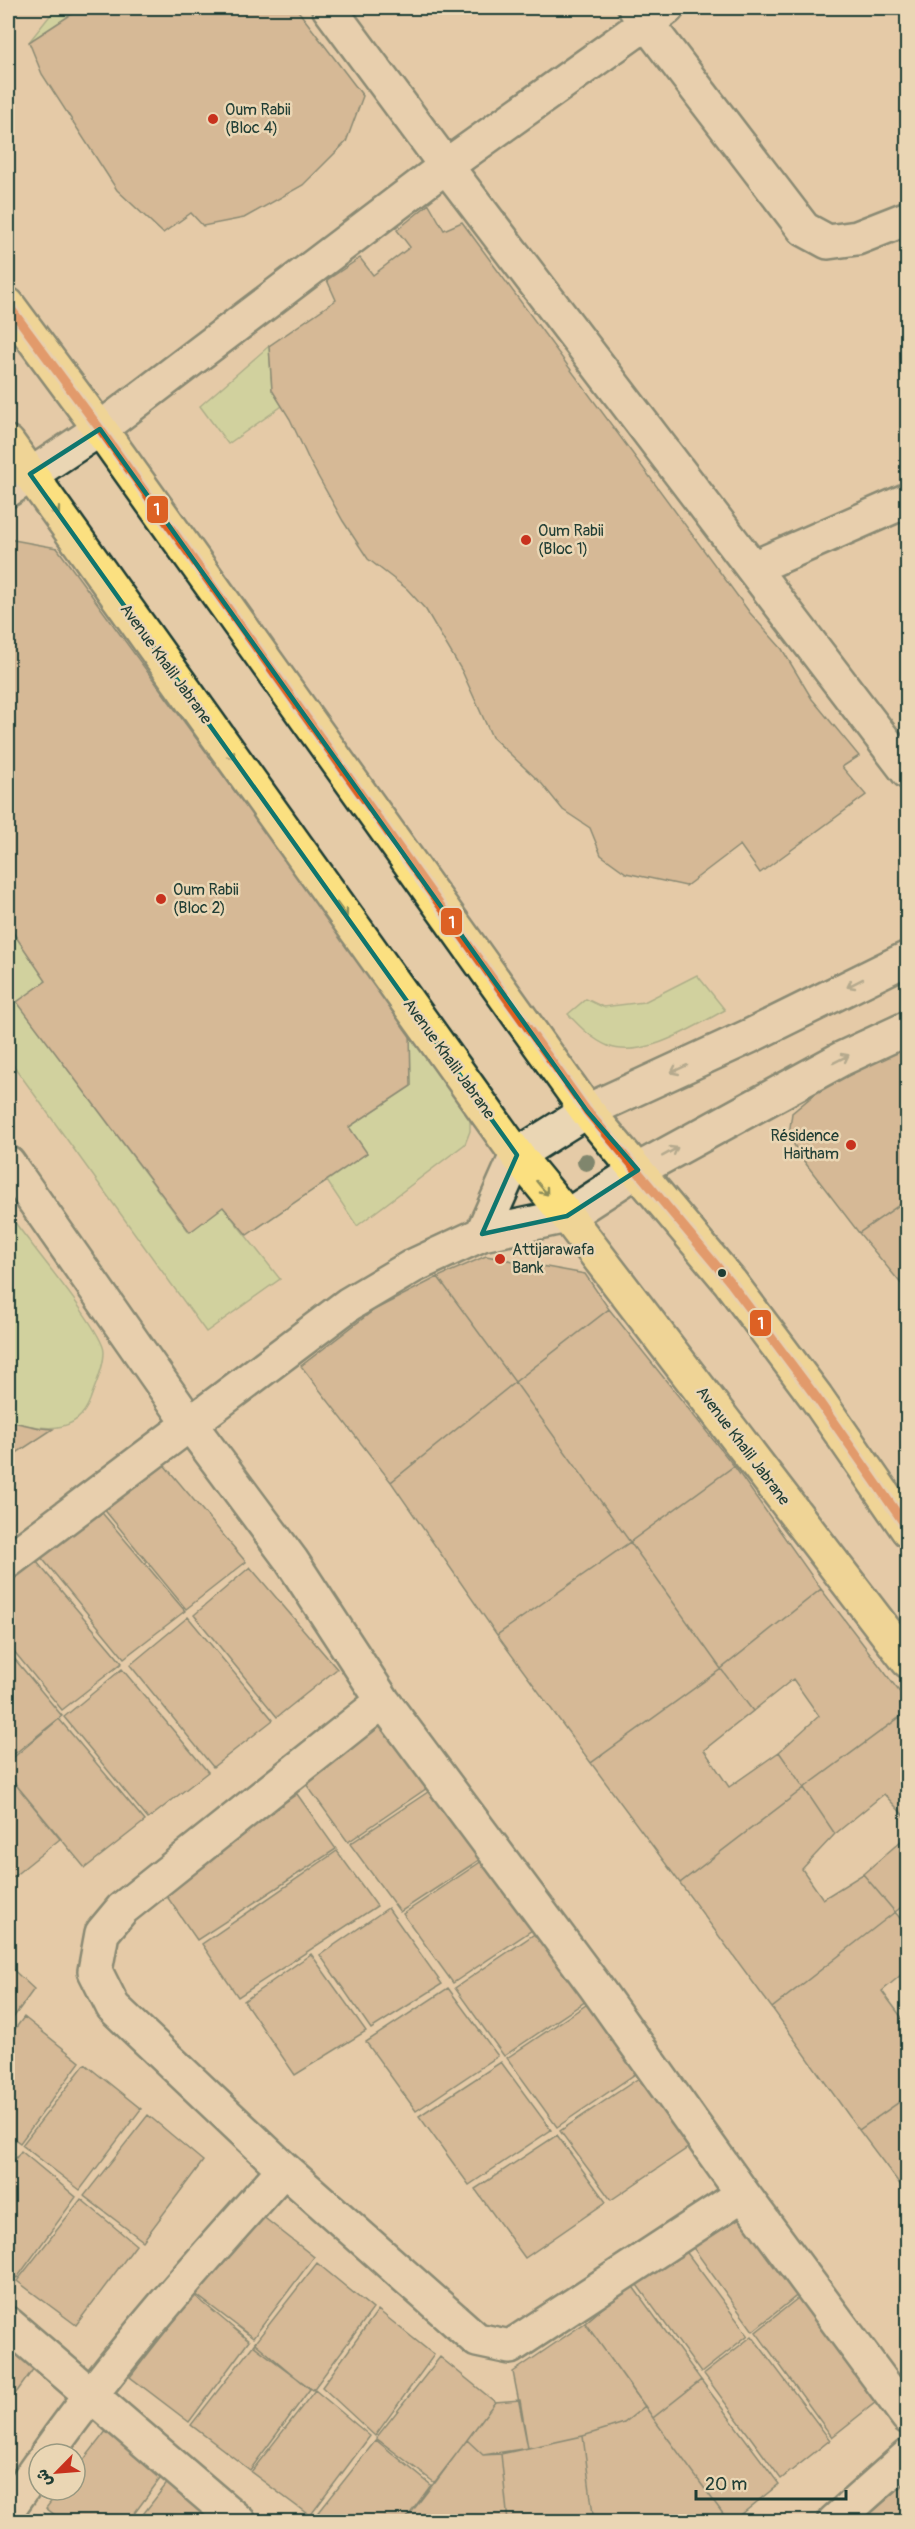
<svg xmlns="http://www.w3.org/2000/svg" width="915" height="2529" font-family="Pangolin,'Playpen Sans Arabic',sans-serif">
<style>
.green{fill:#b9da93;stroke:#6c8c64;stroke-width:1.5}
.building{fill:#c3a480;stroke:#1f3d34;stroke-width:1.5}
.lines{fill:none;stroke-linecap:round;stroke-linejoin:round}
.minor-casing{stroke:#1f3d34;stroke-width:38}
.primary-casing{stroke:#1f3d34;stroke-width:38}
.minor{stroke:#ead6b4;stroke-width:33}
.primary{stroke:#fbe080;stroke-width:33}
.bus-1-casing{stroke:#ead6b4;stroke-width:14}
.bus-1{stroke:#dd6124;stroke-width:9}
.tree{fill:#80866d}
.oneway{stroke:#8d8e5a}
.oneway2{stroke:#7a826e}
.marked{fill:none;stroke:#0f766e;stroke-width:4.5;stroke-linejoin:round}
.poi-dot{fill:#c8321e;stroke:#ead6b4;stroke-width:2}
.bus-dot{fill:#1f3d34;stroke:#ead6b4;stroke-width:2}
.labels{text-anchor:middle;dominant-baseline:central;stroke-width:5;stroke-linejoin:round;paint-order:stroke}
.poi-label{font-size:16px;fill:#1f3d34;stroke:#ead6b4;text-anchor:start}
.street-label{font-size:16px;fill:#1f3d34;stroke:#ead6b4}
.line-badge{stroke:#ead6b4;stroke-width:2}
.badge-label{font-size:16px;text-anchor:middle;font-weight:bold;fill:#fff}
</style>
<rect width="100%" height="100%" fill="#e5cba7"/>
<filter id="ink" filterUnits="userSpaceOnUse"><feTurbulence type="fractalNoise" baseFrequency=".0167" numOctaves="2"/><feDisplacementMap in="SourceGraphic" scale="12" xChannelSelector="R" yChannelSelector="G"/><feConvolveMatrix kernelMatrix="1 2 1 2 8 2 1 2 1" color-interpolation-filters="sRGB"/></filter>
<g filter="url(#ink)">
<path class="green" d="M56,8H81L29,42Z
M269,346L272,390L282,406L228,444L200,406Z
M8,925L46,981L18,1003L189,1232L223,1207L280,1279L206,1332L8,1058Z
M697,975L725,1010C695,1026 643,1060 608,1046C592,1039 580,1027 568,1014L586,999L603,1007L644,1002Z
M410,1031L470,1117V1131L465,1144L357,1226L327,1181L367,1153L349,1127L411,1086Z
M8,1213C24,1237 104,1331 104,1352C104,1368 95,1385 90,1400C76,1438 38,1428 8,1421Z"/>
<path class="building" d="M81,8H296L363,96L346,142L303,185L244,218L203,226L191,213L163,233L117,190L42,74L29,42Z
M429,204L444,230L462,222L750,613L782,649L812,699L859,756L842,767L866,795L760,873L740,845L686,886L626,873L601,855L590,828L563,810L542,784L492,737L462,671L426,610L407,589L368,559L343,521L310,462L290,419L272,390L269,346L336,300L327,280L360,258L373,275L410,247L397,230Z
M8,539L57,548L410,1031L411,1086L349,1127L367,1153L247,1235L223,1207L190,1232L17,1002L46,981L8,925Z
M908,1046V1199L859,1233L800,1156L789,1135L792,1113L821,1089Z
M908,1199V1292L859,1233Z
M486,1256L585,1274L609,1309L515,1382L438,1277Z
M438,1277L515,1382L391,1482L301,1366L374,1310Z
M609,1309L734,1466L630,1542L515,1382Z
M515,1382L630,1542L497,1635L391,1482Z
M8,1421L40,1428L53,1429L12,1456L8,1455Z
M160,1460L246,1562L186,1609L103,1508Z
M734,1466L821,1589L721,1669L630,1542Z
M98,1508L185,1611L124,1658L41,1557Z
M630,1542L721,1669L591,1763L497,1635Z
M36,1561L122,1663L62,1710L8,1644V1584Z
M250,1567L337,1669L277,1717L194,1615Z
M821,1589L908,1703V1711L804,1788L779,1752L819,1716L793,1679L753,1711L721,1669Z
M188,1617L273,1720L213,1767L130,1665Z
M8,1651L62,1716L8,1759Z
M122,1669L208,1772L148,1819L64,1717Z
M721,1669L753,1711L704,1750L729,1787L779,1752L804,1788L680,1883L591,1763Z
M908,1711V1820L884,1794L835,1834L804,1788Z
M380,1718L430,1786L348,1842L298,1773Z
M59,1719L145,1821L85,1868L8,1775V1762Z
M8,1775L60,1839L8,1881Z
M804,1788L835,1834L802,1869L823,1899L863,1874L895,1912L772,2008L680,1883Z
M431,1790L482,1858L400,1912L350,1844Z
M297,1794L336,1849L197,1940L161,1888Z
M908,1835V1902L895,1912L863,1874Z
M337,1851L377,1906L238,1997L202,1944Z
M485,1859L535,1928L453,1983L403,1914Z
M388,1908L442,1984L371,2029L320,1955Z
M895,1912L908,1928V1969L882,1991L908,2026V2096L859,2130L772,2008Z
M536,1933L586,2001L504,2056L455,1988Z
M311,1954L366,2031L295,2075L244,2001Z
M8,1965L34,1989L8,2025Z
M448,1988L498,2056L416,2111L366,2042Z
M589,2003L638,2072L557,2127L507,2058Z
M24,2017L80,2062L20,2143L8,2134V2038Z
M501,2062L551,2130L469,2185L419,2116Z
M85,2064L141,2109L80,2190L22,2145Z
M642,2076L692,2145L611,2200L560,2131Z
M908,2096V2195L859,2130Z
M148,2115L203,2161L143,2241L84,2196Z
M557,2135L606,2202L525,2258L475,2189Z
M8,2147L14,2153L8,2162Z
M21,2151L76,2197L17,2278L8,2271V2169Z
M81,2199L136,2245L76,2325L17,2281Z
M736,2207L800,2293L753,2331L689,2242Z
M257,2212L314,2257L253,2338L194,2293Z
M682,2246L748,2335L701,2373L632,2278Z
M317,2263L373,2309L313,2390L253,2345Z
M631,2284L701,2380L653,2418L585,2323Z
M803,2294L881,2398L832,2437L756,2332Z
M194,2295L249,2341L189,2422L130,2377Z
M378,2310L434,2355L375,2436L322,2387Z
M585,2323L645,2406L624,2423L583,2436L528,2448L513,2372Z
M752,2336L830,2440L781,2479L704,2374Z
M255,2343L310,2389L250,2470L191,2425Z
M8,2346L34,2368L8,2404Z
M440,2357L495,2402L435,2483L376,2438Z
M701,2380L779,2484L732,2522H729L653,2418Z
M315,2390L370,2436L310,2516L251,2472Z
M520,2400L528,2448L483,2455L467,2440L495,2402Z
M645,2406L653,2418L729,2522H594L583,2436L624,2423Z
M110,2426L165,2472L128,2522H64L46,2508L60,2490H75V2471Z
M583,2436L594,2522H508L501,2454Z
M376,2440L431,2485L404,2522L312,2521Z
M467,2440L483,2455L501,2454L508,2522H404Z
M172,2477L227,2522H137Z
M908,2481V2522H861Z
M44,2513L54,2522H37Z"/>
<g class="lines">
<g class="minor-casing">
<path id="minor" d="M329,8L446,166L908,772
M635,8L804,229L828,242L857,238L908,218
M8,490L100,429L446,166L667,8
M753,568L908,500
M8,1163L190,1424L291,1560L383,1701L595,1986L743,2194L908,2417
M482,1234L517,1155L587,1111L750,1036L908,958
M8,1561L349,1304L413,1266L482,1234L567,1216L638,1170L841,1059L908,1028
M383,1701L122,1909L102,1933L95,1971L113,2007L284,2169L477,2340L510,2347L743,2194
M8,2324L239,2522
M47,2454C119,2353 201,2261 284,2169
M8,2509L39,2465
M834,2522L908,2456"/>
</g>
<g class="primary-casing">
<path id="primary" d="M8,305L100,429L587,1111L730,1282L816,1397L908,1530
M8,443L517,1155L567,1216L908,1661"/>
</g>
<use href="#minor" class="minor"/>
<use href="#primary" class="primary"/>
<g class="bus-1-casing">
<path id="bus-1" d="M8,305L100,429L587,1111L730,1282L816,1397L908,1529"/>
</g>
<use href="#bus-1" class="bus-1"/>
</g>
<circle class="tree" cx="586" cy="1162" r="9"/>
<defs><path id="oneway-shaft" d="M-6 0H5M1.5-3L5.5 0L1.5 3" fill="none" stroke-width="1.6" stroke-linecap="round" stroke-linejoin="round" transform="scale(1.5)"/></defs>
<g class="oneway">
<use href="#oneway-shaft" transform="translate(54 508) rotate(54)"/>
<use href="#oneway-shaft" transform="translate(229 752) rotate(54)"/>
<use href="#oneway-shaft" transform="translate(342 910) rotate(54)"/>
<use href="#oneway-shaft" transform="translate(542 1188) rotate(51)"/>
</g>
<g class="oneway2">
<use href="#oneway-shaft" transform="translate(855 983) rotate(153)"/>
<use href="#oneway-shaft" transform="translate(841 1059) rotate(-27)"/>
<use href="#oneway-shaft" transform="translate(679 1069) rotate(155)"/>
<use href="#oneway-shaft" transform="translate(670 1152) rotate(-29)"/>
</g>
</g>
<path d="M0 0H915V2529H0ZM100,429L587,1111L638,1170L567,1216L482,1234L517,1155L30,474Z" fill="#e5cba7" fill-opacity=".55" fill-rule="evenodd"/>
<path class="marked" d="M100,429L587,1111L638,1170L567,1216L482,1234L517,1155L30,474Z"/>
<g class="poi-dot">
<circle cx="213" cy="119" r="6"/>
<circle cx="526" cy="540" r="6"/>
<circle cx="161" cy="899" r="6"/>
<circle cx="851" cy="1145" r="6"/>
<circle cx="500" cy="1259" r="6"/>
</g>
<circle class="bus-dot" cx="722" cy="1273" r="5"/>
<g class="labels">
<g class="poi-label">
<text x="225" y="110">Oum Rabii<tspan x="225" dy="18">(Bloc 4)</tspan></text>
<text x="538" y="531">Oum Rabii<tspan x="538" dy="18">(Bloc 1)</tspan></text>
<text x="173" y="890">Oum Rabii<tspan x="173" dy="18">(Bloc 2)</tspan></text>
<text x="839" y="1136" text-anchor="end">Résidence<tspan x="839" dy="18">Haitham</tspan></text>
<text x="512" y="1250">Attijarawafa<tspan x="512" dy="18">Bank</tspan></text>
</g>
<g class="street-label">
<text transform="translate(166 664) rotate(54)">Avenue Khalil Jabrane</text>
<text transform="translate(449 1059) rotate(54)">Avenue Khalil Jabrane</text>
<text transform="translate(743 1446) rotate(53)">Avenue Khalil Jabrane</text>
</g>
</g>
<g class="line-badge">
<rect x="146" y="495" width="23" height="29" rx="6" fill="#dd6124"/>
<rect x="440" y="907" width="23" height="29" rx="6" fill="#dd6124"/>
<rect x="749" y="1309" width="23" height="28" rx="6" fill="#dd6124"/>
</g>
<g class="badge-label">
<text x="157" y="515">1</text>
<text x="452" y="928">1</text>
<text x="761" y="1329">1</text>
</g>
<rect width="915" height="2529" fill="none" stroke="#ead6b4" stroke-width="30"/>
<rect x="15" y="15" width="885" height="2499" fill="none" stroke="#1f3d34" stroke-width="2" filter="url(#ink)"/>
<g transform="translate(57 2472) rotate(245)"><circle r="28" fill="#ead6b4" stroke="#999981" stroke-width="1.5"/>
<path d="M0-4.5L10 22L0 15L-10 22Z" fill="#c8321e"/>
<text y="-9" font-size="16" font-weight="bold" text-anchor="middle" fill="#1f3d34">ش</text>
</g>
<path d="M696 2490v9h150v-9" fill="none" stroke="#1f3d34" stroke-width="3"/>
<text x="705" y="2490" font-size="18" fill="#1f3d34" stroke="#ead6b4" stroke-width="4.5" paint-order="stroke">20 m</text>
</svg>
